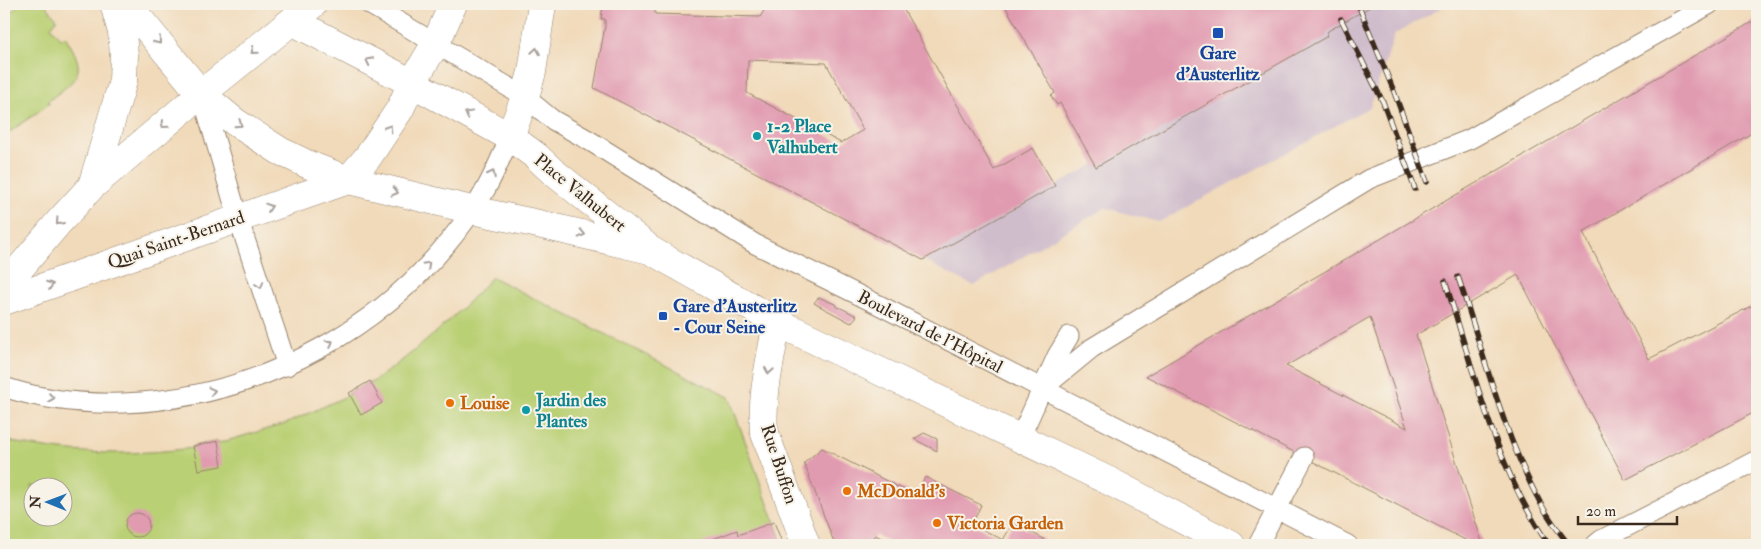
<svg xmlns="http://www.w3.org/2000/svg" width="1761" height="549" font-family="'IM FELL Double Pica',serif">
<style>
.industrial{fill:#d0bdcc}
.green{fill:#bad075;stroke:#7a7d4a;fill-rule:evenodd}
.building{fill:#e19bb1;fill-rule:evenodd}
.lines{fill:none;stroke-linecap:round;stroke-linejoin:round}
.service-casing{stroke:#96826c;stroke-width:21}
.minor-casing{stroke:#96826c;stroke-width:29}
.primary-casing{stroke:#96826c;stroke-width:29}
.service{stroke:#fff;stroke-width:19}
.minor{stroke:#fff;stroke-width:28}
.primary{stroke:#fff;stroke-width:28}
.rail-casing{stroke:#3b2a1e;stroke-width:5.5}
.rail{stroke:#f7f3e8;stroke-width:4;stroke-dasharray:11;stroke-linecap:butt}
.oneway{stroke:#a79f9a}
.transit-dot{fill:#1a4fb4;stroke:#f7f3e8;stroke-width:2}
.culture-dot{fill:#0f9aa8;stroke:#f7f3e8;stroke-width:2}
.food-dot{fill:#e8710a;stroke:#f7f3e8;stroke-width:2}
.labels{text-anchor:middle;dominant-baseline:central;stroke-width:4;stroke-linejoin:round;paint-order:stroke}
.transit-label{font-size:18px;font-weight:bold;fill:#164399;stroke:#f7f3e8}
.culture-label{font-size:18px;font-weight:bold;fill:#0d838f;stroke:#f7f3e8;text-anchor:start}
.street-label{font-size:18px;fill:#3b2a1e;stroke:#f7f3e8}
.food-label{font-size:18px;font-weight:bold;fill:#c56008;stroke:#f7f3e8;text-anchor:start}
</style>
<rect width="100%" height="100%" fill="#f7f3e8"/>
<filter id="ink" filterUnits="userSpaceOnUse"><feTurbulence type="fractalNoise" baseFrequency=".02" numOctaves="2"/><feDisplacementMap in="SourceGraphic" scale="10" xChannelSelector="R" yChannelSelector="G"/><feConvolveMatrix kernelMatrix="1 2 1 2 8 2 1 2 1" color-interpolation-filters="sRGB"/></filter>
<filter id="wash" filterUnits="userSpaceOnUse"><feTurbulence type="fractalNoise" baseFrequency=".0096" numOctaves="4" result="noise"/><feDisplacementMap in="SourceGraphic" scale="20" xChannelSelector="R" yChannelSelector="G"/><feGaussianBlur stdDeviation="1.12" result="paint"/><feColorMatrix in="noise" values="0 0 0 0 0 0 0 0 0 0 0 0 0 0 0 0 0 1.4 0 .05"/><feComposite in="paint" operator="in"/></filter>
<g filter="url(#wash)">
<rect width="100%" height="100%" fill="#f1daba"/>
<path class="industrial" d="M1004,4H1448L1395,34L1370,107L1159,222L1105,208L974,286L923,260L1095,164Z"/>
<path class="green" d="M20,4H45L57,19L51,27L61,39L65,36C88,73 80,77 48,101L49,104L4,136V18Z
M492,277L729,397L783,545H4V440C66,455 130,456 193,448V446L218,441L219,443L285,424L349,395V393L370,381L371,383C417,351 455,318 492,277ZM32,486H62V516H32Z"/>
<g id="blocks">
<path class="building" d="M603,4H655V14L760,17L768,4L901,5L994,170L1033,148L1055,186L923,260L594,88L605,26V19H601ZM748,60L826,63L863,130L841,143L747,93Z
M1004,4H1375L1328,31L1326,37L1096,167L1060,103L1057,105L1051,96L1055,93Z
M1757,19V130L1583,232L1649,359L1757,303V411L1625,480L1518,275L1416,335L1483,545H1475L1146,376ZM1370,317L1407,428L1286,366Z
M818,298H821L837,305V308L839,307L857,316L851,323L814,303Z
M370,381L382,403L361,415L349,393Z
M924,433L937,439V451L914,439Z
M218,441L222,466L198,470L193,446Z
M822,448L916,496L925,477L981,505L972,524L1003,540L1013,523L1044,539L1041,545H886L888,541L875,535L871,545H835L804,463Z
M125 525a12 12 0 1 1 24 0a12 12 0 1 1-24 0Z
M774,522L783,545H697L737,530L738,535Z"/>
</g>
</g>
<g filter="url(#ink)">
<use href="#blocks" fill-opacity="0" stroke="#96826c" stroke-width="1"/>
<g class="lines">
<g class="service-casing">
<path id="service" d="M369,4L525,97L553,120L590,141L755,244L881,306L1348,545
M202,95L238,218L287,366
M4,387C42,400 83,404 123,403C263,398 392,326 472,211C488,189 499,162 510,137
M1042,389L1092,348L1369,179L1470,139L1710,4
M1020,438L1057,356L1069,336
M1258,545L1304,457
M1595,545L1601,540L1757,460"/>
</g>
<g class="minor-casing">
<path id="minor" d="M777,322C771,358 761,396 764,431L806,545"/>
</g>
<g class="primary-casing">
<path id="primary" d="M127,4L201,94L235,122L280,151L309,165L348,180L472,210L534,223L650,250L777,322L1109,481L1231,545
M292,21L412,83L510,137L536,156L552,171L645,245
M510,137L525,97L532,72L542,4
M92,186L123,81L124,55L122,32L114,4
M4,287L58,223L92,186L201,94L313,4
M4,301L348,180L368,157L400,109L412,83L436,43L453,4"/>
</g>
<use href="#service" class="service"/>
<use href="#minor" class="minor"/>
<use href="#primary" class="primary"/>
<g class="rail-casing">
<path id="rail" d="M1360,9L1393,89L1427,182
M1341,19L1383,102L1415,189
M1458,277C1484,353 1502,433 1541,504C1549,518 1559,532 1569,545
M1445,281C1474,371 1495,467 1549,545"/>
</g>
<use href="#rail" class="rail"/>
</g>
<defs><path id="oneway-chevron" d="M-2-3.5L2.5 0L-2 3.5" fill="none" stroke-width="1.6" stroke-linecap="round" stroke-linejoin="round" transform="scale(1.25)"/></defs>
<g class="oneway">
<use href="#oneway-chevron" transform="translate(158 41) rotate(51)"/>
<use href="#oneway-chevron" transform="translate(254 51) rotate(141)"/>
<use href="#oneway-chevron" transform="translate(536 51) rotate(-81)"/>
<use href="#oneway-chevron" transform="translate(369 61) rotate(-153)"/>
<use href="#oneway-chevron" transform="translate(468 114) rotate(-151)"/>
<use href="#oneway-chevron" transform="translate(239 124) rotate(34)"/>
<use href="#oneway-chevron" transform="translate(164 125) rotate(140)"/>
<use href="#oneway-chevron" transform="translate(389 128) rotate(-58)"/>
<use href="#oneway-chevron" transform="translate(492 174) rotate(-63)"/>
<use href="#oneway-chevron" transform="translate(395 192) rotate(14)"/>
<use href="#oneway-chevron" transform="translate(269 207) rotate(-19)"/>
<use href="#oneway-chevron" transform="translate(59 222) rotate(132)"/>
<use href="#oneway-chevron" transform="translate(582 234) rotate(13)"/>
<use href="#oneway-chevron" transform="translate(427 265) rotate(-45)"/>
<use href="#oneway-chevron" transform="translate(50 285) rotate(-20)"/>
<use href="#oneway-chevron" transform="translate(260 285) rotate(72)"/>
<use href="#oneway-chevron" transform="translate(330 343) rotate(-33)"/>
<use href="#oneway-chevron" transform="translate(769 371) rotate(99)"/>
<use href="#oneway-chevron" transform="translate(212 391) rotate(-13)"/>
<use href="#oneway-chevron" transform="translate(51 398) rotate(8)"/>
</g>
</g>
<g class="transit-dot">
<rect x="1212" y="27" width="12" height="12" rx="2.5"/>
<rect x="658" y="311" width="10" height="10" rx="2.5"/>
</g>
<g class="culture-dot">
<circle cx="757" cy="136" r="5"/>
<circle cx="526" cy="410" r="5"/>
</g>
<g class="food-dot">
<circle cx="450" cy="403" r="5"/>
<circle cx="847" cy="491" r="5"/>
<circle cx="937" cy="523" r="5"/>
</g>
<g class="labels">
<g class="transit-label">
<text x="1218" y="53">Gare<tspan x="1218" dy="21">d'Austerlitz</tspan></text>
<text x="673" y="306" text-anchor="start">Gare d'Austerlitz<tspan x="673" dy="21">- Cour Seine</tspan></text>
</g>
<g class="culture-label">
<text x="767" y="126">1-2 Place<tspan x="767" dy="21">Valhubert</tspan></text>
<text x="536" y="400">Jardin des<tspan x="536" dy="21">Plantes</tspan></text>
</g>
<g class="street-label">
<text transform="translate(580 193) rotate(39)">Place Valhubert</text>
<text transform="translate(176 240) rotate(-19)">Quai Saint-Bernard</text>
<text transform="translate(930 332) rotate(27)">Boulevard de l'Hôpital</text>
<text transform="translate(779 464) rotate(72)">Rue Buffon</text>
</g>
<g class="food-label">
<text x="460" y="403">Louise</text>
<text x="857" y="491">McDonald's</text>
<text x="947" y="523">Victoria Garden</text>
</g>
</g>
<rect width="1761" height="549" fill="none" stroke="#f7f3e8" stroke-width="20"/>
<g transform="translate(48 502) rotate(271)"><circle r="24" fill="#f7f3e8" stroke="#aca397"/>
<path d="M0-4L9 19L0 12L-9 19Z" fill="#1f6fb2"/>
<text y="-8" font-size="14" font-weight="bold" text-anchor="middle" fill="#3b2a1e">N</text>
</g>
<path d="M1578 516v8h99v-8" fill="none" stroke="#3b2a1e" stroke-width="2.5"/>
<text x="1586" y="516" font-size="15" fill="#3b2a1e" stroke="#f7f3e8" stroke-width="4" paint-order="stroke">20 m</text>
</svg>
